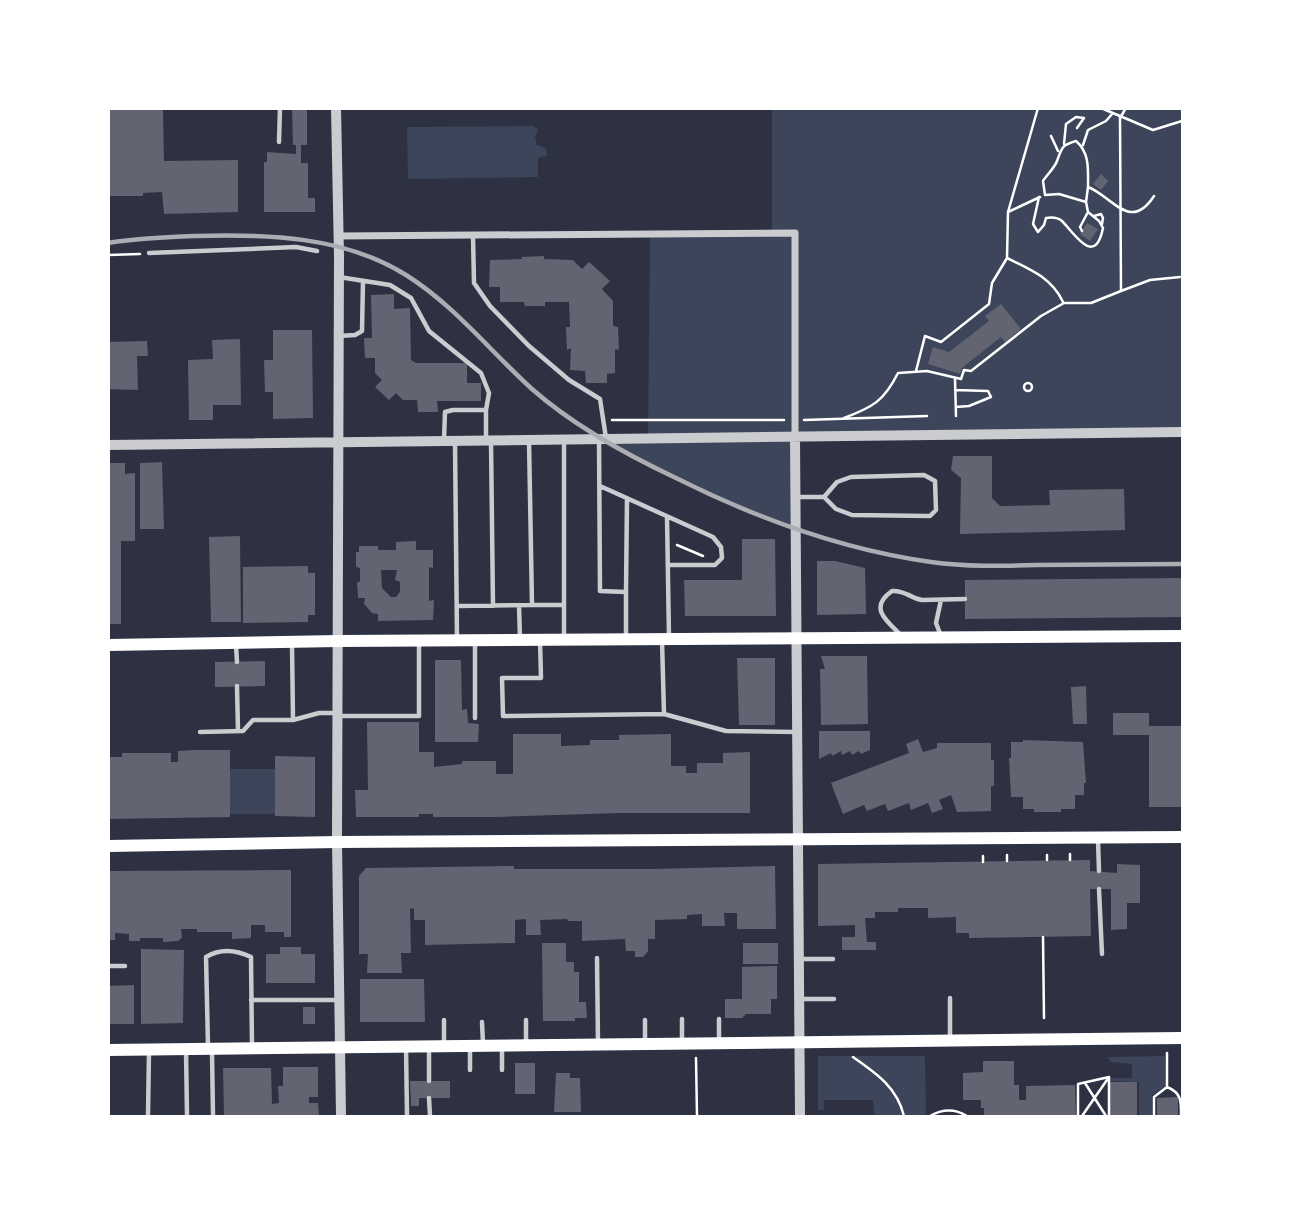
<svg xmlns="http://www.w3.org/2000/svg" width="1291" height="1225" font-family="'IBM Plex Sans',sans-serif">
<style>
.green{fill:#3c4559}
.building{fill:#626471;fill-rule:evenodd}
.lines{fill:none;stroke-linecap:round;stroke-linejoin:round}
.path{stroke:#fff;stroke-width:2.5}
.service{stroke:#caccd0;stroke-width:4.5}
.minor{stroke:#caccd0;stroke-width:7}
.tertiary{stroke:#caccd0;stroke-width:10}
.secondary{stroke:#fff;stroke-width:12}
.primary{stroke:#fff;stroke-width:12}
.rail{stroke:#abadb3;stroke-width:4.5}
</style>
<rect width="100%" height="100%" fill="#2d3142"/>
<path class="green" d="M772,109H1182V432L648,438L650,233H772Z
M534,126L538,130L535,136L537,145L546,148L547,156L538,158V177L408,179L407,127Z
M795,439L797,529C729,504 668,474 604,440Z
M230,769H275V814H230Z
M818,1056H925L926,1115L874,1116L873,1100H824V1110H818Z
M1165,1056L1166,1086L1152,1095V1116H1139V1082L1111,1081V1078H1132V1064L1110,1062L1108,1057Z"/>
<path class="building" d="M109,108H163L164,161L238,160V212L164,214L162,192L143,193V196H108Z
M292,108H307V145H301V163H308V198H315V212H264V162H267V152L296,154V145H293Z
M1101,174L1108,181L1101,190L1093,184Z
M1087,223L1098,229L1090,241L1080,234Z
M544,256V259L573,260L582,269L589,262L610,281L602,289L613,301V326L618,327L619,350L615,349V373L607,374V383H586L585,371L570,370L571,348L567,350L566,327H570L569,302H545V306H525L524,302H500V287H489L490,260L522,259V257Z
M394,294V309L410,308L411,360L416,363H467V383H481V401H437L438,412H418L417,400H403L396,393L389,400L375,387L382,380L375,373V358H365L364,338H372L371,295Z
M1001,304L1021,329L1005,342L1001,337L962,368L960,374L928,364L933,347L949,352L989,321L985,316Z
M273,330H312L313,418L273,419V392H265L264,360H273Z
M240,339L241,405H213V420H189L188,360L213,359L212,340Z
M147,341L148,356H137L138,390L108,389V342Z
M953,456H992V498L1000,506L1050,505L1049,490L1124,489L1125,530L960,534L961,478L951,470Z
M162,462L164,529H140V463Z
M108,463H125V474L135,473V541H121V624H108Z
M240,536L241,622H211L209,537Z
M742,539H775L776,616H685L684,580H742Z
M416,541V550H433V568L429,567V601L434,600L433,620L378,621V614L372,613L364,604L365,598H358L357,583L360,581V568L356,567V552H359V546H378V550H396V542ZM381,570H397L395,580L400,582V592L396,597H391L382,588Z
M817,561H835L865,568L866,614L817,615Z
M308,566V573H315V615H308V622L243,623V567Z
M1182,578V617L965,619V580Z
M821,656H867L868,724L821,725L820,669H825Z
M737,658H775V725H739Z
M435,660H461L462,710L467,709L468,723L479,724L478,742H435Z
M265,661V686L215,687V662Z
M1086,686L1087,724H1073L1071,687Z
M1113,713H1149V726H1182V807H1149V735H1113Z
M367,722H419V752H434V767L462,764V761H496V774H513V734H561V746L590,745V740H619V735L671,734V766H686V773H697V763H723V753L750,752V813H620L495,817H433V814H419V817H356L355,790H368Z
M819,731H870V750L861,754L859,751L852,755L850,751L842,755L841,751L832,756L831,753L819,759Z
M918,739L923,752L937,748V743H991V760H994V786H991V811L957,812L951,795L939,800L943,809L932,813L928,803L911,810L909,803L888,811L885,804L867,811L864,805L843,814L831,783L909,753L906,744Z
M1023,740L1083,742L1086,783H1084V795H1075V809H1061V812H1034V809H1023V797H1011L1009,758H1011V742H1023Z
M195,750H230V817L108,819V757H122V753H171V762H178V751Z
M275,756L315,757V817L275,816Z
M1090,860V871L1117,873V864L1140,865V903H1127V929L1111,930V889H1090L1091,936L969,938V933H956V917L928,918V908H898V912H875V918H865L867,942H876V950H842V937H855V925L818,926V864Z
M514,866V869H654L775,866L776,929H737V913H724L725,926H702V914L687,915V919L655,920V939H648V951L643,957H635V951H626L625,939L582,941V921H568L567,919L540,920L541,935H526V919L515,920V943L425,945V920H414V909L410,908L411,953H401L402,973H367L368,954H359V876L366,868Z
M291,870V937H284V932H265V925H251V938L232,939V932H197V929H181L182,938L178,941L163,942V938H140V941H129V934L115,933V940H108V871Z
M542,943H566V962H574V972H579V1002H586L587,1018H575V1021H543Z
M743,943H778V964H743Z
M280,947H301V954H315V983H266V954H280Z
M141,949L184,950L183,1023L141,1024Z
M777,966V999H771V1014H746L742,1018H725V999H742V967Z
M360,979H424L425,1022H360Z
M134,985V1024H108V986Z
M303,1007H315V1024H303Z
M983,1061H1014V1085H1019V1100H1026V1086L1075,1085L1076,1116H986L984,1115V1108H981V1100H963V1073L983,1072Z
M515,1063H535V1094H515Z
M283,1067H318V1097H309V1103H318L319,1116H224L223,1068H271L272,1104L279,1103L278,1086H283Z
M556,1073H570V1078H580L581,1112H554Z
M410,1081H450V1098H419V1106H411Z
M1110,1082H1137V1116H1110Z
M1178,1097V1116H1157V1098Z"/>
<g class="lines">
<path class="path" d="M1101,108L1153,130L1182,121
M1182,108V110
M1051,136L1058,151
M1064,144L1066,124L1076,117L1084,118L1077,128
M1083,145L1088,130L1106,121L1112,114
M1088,187L1086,202L1059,194L1045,195L1043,181C1047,175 1055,167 1057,161C1062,147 1062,145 1076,141C1090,153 1088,170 1088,187C1112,196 1130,233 1154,196
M1039,197L1033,224L1038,232L1044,225L1046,218C1052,217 1057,217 1062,221C1074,233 1095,268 1103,228L1099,221L1088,212L1086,202
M1008,212L1040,197
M1094,216L1101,214L1103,218L1102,224
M1082,231L1080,227L1088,212
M108,255L140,254
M1007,258C1030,269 1052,278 1063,302
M1121,291L1150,280L1180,277
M916,371L925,336L941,342L989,304L992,283L1007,258L1008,212L1038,108
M955,379L956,416
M1024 387a4 4 0 1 1 8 0a4 4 0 1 1-8 0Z
M955,390L988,391L991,397L969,406L956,407
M844,418C873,407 884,401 898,373L927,371L961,379L964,370L971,371L1041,316L1064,303H1091L1121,291L1120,118L1126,108
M612,420H784
M804,420L927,416
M677,545L703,556
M1007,855V861
M1047,855V860
M1070,860V854
M983,862V856
M1043,937L1044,1018
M1167,1053V1087C1182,1093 1181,1102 1181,1116
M853,1057C876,1073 897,1087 904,1116
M696,1058L697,1116
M1109,1077V1116
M1085,1083L1106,1116
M930,1116C942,1109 954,1108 967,1116
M1078,1116V1084L1109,1077
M1082,1116L1109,1077
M1154,1116V1097L1167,1087"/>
<path class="service" d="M279,142L280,108
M473,235L474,283L490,306L529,346L569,380L600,399L606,438
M149,253L296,247L317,251
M339,277L390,285L411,298L429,331L481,373L489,393L486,410V439
M339,336L355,335L362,331L363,281
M599,439L600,591L626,592L627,498
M444,440L445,412L453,410H486
M491,441L493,606
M455,442L457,639
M600,486L713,537L721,547L722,558L715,565H668
M797,497H824L837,482L851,477L924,475L935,481L936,510L930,516L852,515L836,509L824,497
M667,517L669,638
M626,592V638
M519,605L520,639
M532,605H563
M457,606L532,605L529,440
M900,634C885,620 869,607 892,591C905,590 910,598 922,600L965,599
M941,636L936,623L941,600
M564,639V441
M540,640L541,678H502L503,716L664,714L662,640
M292,644L293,720L319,713H337
M236,645L237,662
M237,686L238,731
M664,714L726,731L798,732
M338,716H419V644
M475,718V642
M200,732L243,731L253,720H293
M1098,840L1099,871
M1099,889L1102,954
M597,958L598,1043
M800,959H833
M108,966H125
M950,998V1040
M801,999H834
M251,1000H338
M682,1019V1043
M719,1019V1042
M444,1020V1044
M526,1020V1043
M645,1020V1043
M482,1022L483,1044
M208,1046L206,957C221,948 236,950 251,957L252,1047
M502,1046V1070
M406,1047L407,1116
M429,1047V1081
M186,1049L187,1116
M470,1049V1070
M212,1051L213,1116
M429,1098L430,1116
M148,1116L149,1051"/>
<path class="minor" d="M338,236L795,233V438"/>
<path class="tertiary" d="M336,108L339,256L337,842L341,1116
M795,438L800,1116
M108,445L1182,432"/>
<path class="secondary" d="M108,846L337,842L1182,837"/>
<path class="primary" d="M108,645L338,641L1182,636
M108,1050L1182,1038"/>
<path class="rail" d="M108,243C137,238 167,237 196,236C267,234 344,236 406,275C454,305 490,351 532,389C574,426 625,454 676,478C754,517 844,550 931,562C966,567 1001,566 1036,565C1085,565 1134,564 1182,564"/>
</g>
<rect width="1291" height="1225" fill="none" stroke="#ffffff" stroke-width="220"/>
</svg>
